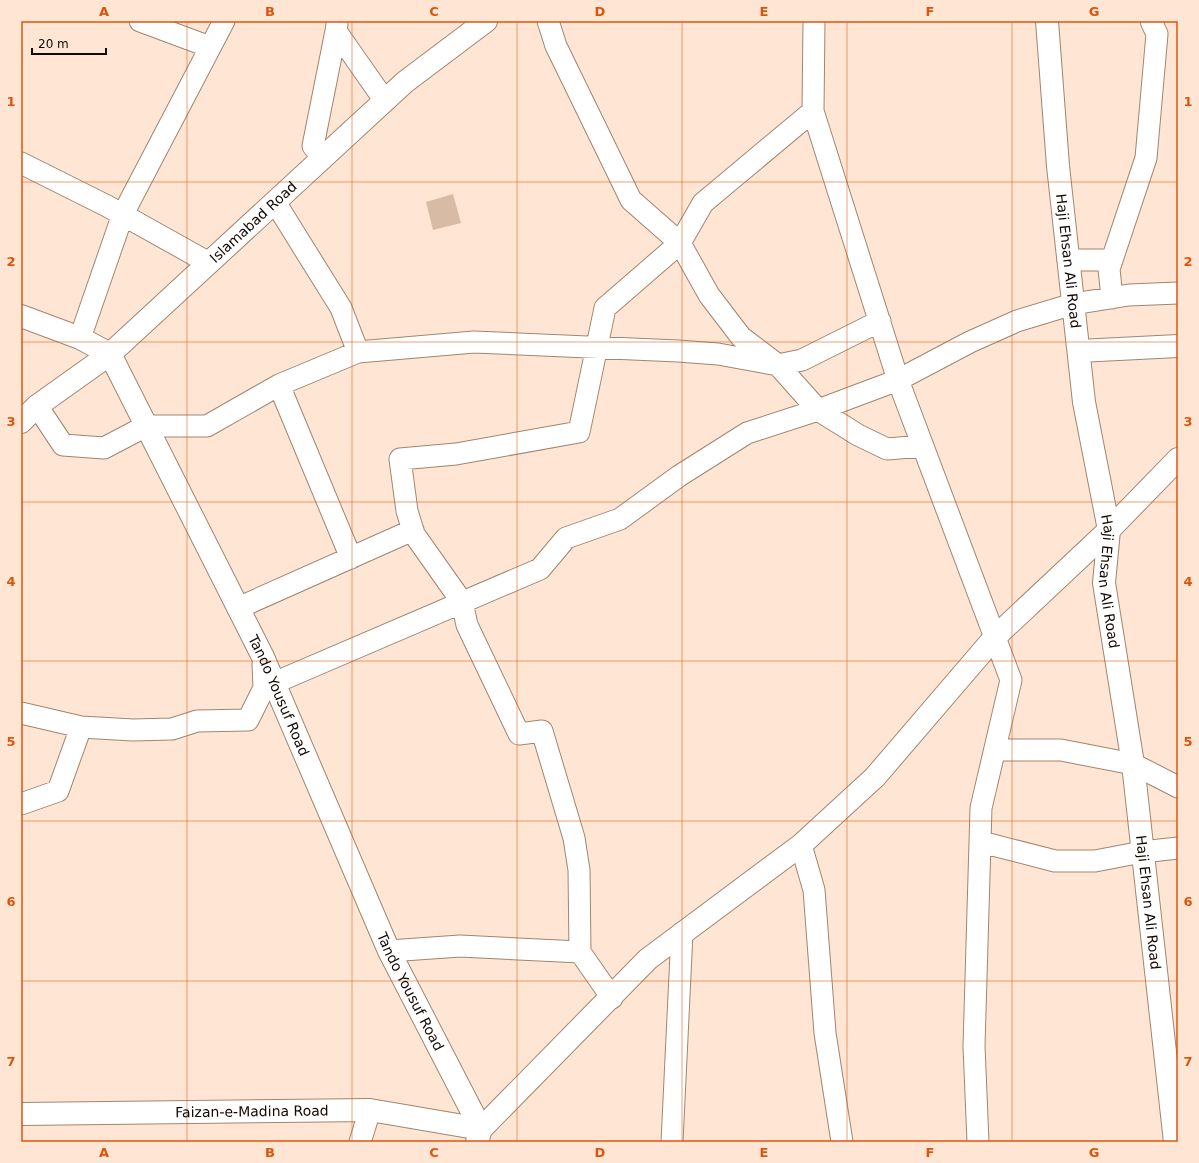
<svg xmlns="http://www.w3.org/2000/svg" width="1199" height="1163" font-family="'DejaVu Sans',sans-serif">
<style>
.building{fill:#d8bba5}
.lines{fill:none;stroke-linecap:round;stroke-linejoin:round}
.street-casing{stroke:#a08570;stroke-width:23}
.secondary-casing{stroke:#a08570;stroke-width:24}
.street{stroke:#fff;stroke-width:21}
.secondary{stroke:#fff;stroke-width:22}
.grid{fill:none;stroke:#dd550c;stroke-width:1;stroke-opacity:0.55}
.labels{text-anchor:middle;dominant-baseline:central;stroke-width:3;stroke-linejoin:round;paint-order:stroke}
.street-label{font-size:14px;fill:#130903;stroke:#ffe6d4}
.neatline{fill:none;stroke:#dd550c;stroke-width:1.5}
.grid-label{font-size:13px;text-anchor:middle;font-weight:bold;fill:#dd550c}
</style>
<rect width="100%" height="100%" fill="#ffe6d4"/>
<path class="building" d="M453,194L461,223L433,230L426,202Z"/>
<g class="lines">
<g class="street-casing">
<path id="street" d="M140,21L210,47
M548,21L556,46L631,200L680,243L709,295L741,337L778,365L818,410L858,435L887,449L923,446
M814,21L813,111L898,380L1011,680L981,808L974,1046L978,1142
M337,24L336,31L385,101
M323,158L313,146L336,31
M21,163L107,206L209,263
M275,202L341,308L358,352
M1068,260H1112
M1112,298L1109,269L1146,158L1157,34L1151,21
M80,338L123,214L224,21
M279,385L351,558
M37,406L63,445L104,448L146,426H207L279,385L358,352L474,342L678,351L718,354L778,365L802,360L880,321
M238,608L413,530
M274,683L540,569L566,538L620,519L679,476L747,433L818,410L898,380L970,342L1017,321L1073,304L1129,295L1178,293
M21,713L81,727L133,730L172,729L197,721L248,720L264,688L263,664
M995,750H1061L1133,764L1178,787
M21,804L58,791L81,727
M981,842L1055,861H1095L1142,852L1178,848
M801,845L814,890L825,1033L842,1142
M389,951L460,946L580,952
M612,998L580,952L579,870L574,838L542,731L519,734L467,625L462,602L414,534L407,511L400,459L456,454L579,432L605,308L680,243L703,203L813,111
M360,1142L370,1110
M672,1142L682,933"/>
</g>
<g class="secondary-casing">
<g id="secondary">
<path id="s1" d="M1047,21L1058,166L1084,402L1109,530L1104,583L1133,764L1175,1142"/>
<path id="s2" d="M21,316L80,338L110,354L263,657L389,951L481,1129"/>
<path d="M1079,351L1178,346"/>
<path id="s3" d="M21,422L37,406L110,354L405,82L486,21"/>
<path id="s4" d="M21,1114L370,1110L481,1129"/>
<path d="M477,1142L481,1129L648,959L801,845L875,777L995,637L1109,530L1178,459"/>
</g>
</g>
<use href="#street" class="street"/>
<use href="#secondary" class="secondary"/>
</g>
<path class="grid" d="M187,21V1142M352,21V1142M517,21V1142M682,21V1142M847,21V1142M1012,21V1142M21,182H1178M21,342H1178M21,502H1178M21,661H1178M21,821H1178M21,981H1178"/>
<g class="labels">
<g class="street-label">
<text stroke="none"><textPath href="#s3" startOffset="307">Islamabad Road</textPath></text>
<text stroke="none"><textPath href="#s1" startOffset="241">Haji Ehsan Ali Road</textPath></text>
<text stroke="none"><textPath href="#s1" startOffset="565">Haji Ehsan Ali Road</textPath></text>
<text stroke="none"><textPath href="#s2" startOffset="478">Tando Yousuf Road</textPath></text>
<text stroke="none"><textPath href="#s1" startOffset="889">Haji Ehsan Ali Road</textPath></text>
<text stroke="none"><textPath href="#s2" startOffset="802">Tando Yousuf Road</textPath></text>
<text stroke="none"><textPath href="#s4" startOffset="231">Faizan-e-Madina Road</textPath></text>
</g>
</g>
<rect width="1199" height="1163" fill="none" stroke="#ffe6d4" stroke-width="44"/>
<path d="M32 48v6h74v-6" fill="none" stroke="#130903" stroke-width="2"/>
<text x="38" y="48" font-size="12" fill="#130903" stroke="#ffe6d4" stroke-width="3" paint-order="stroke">20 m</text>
<rect x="22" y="22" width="1155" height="1119" class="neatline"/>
<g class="grid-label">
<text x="104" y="16">A</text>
<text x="270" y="16">B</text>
<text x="434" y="16">C</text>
<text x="600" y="16">D</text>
<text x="764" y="16">E</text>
<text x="930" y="16">F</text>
<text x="1094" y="16">G</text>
<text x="11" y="106">1</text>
<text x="1188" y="106">1</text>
<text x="11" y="266">2</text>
<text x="1188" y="266">2</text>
<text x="11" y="426">3</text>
<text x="1188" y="426">3</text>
<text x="11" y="586">4</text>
<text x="1188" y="586">4</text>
<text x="11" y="746">5</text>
<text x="1188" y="746">5</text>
<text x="11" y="906">6</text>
<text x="1188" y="906">6</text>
<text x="11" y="1066">7</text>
<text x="1188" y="1066">7</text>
<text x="104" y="1157">A</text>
<text x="270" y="1157">B</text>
<text x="434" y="1157">C</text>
<text x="600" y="1157">D</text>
<text x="764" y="1157">E</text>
<text x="930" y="1157">F</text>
<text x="1094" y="1157">G</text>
</g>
</svg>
